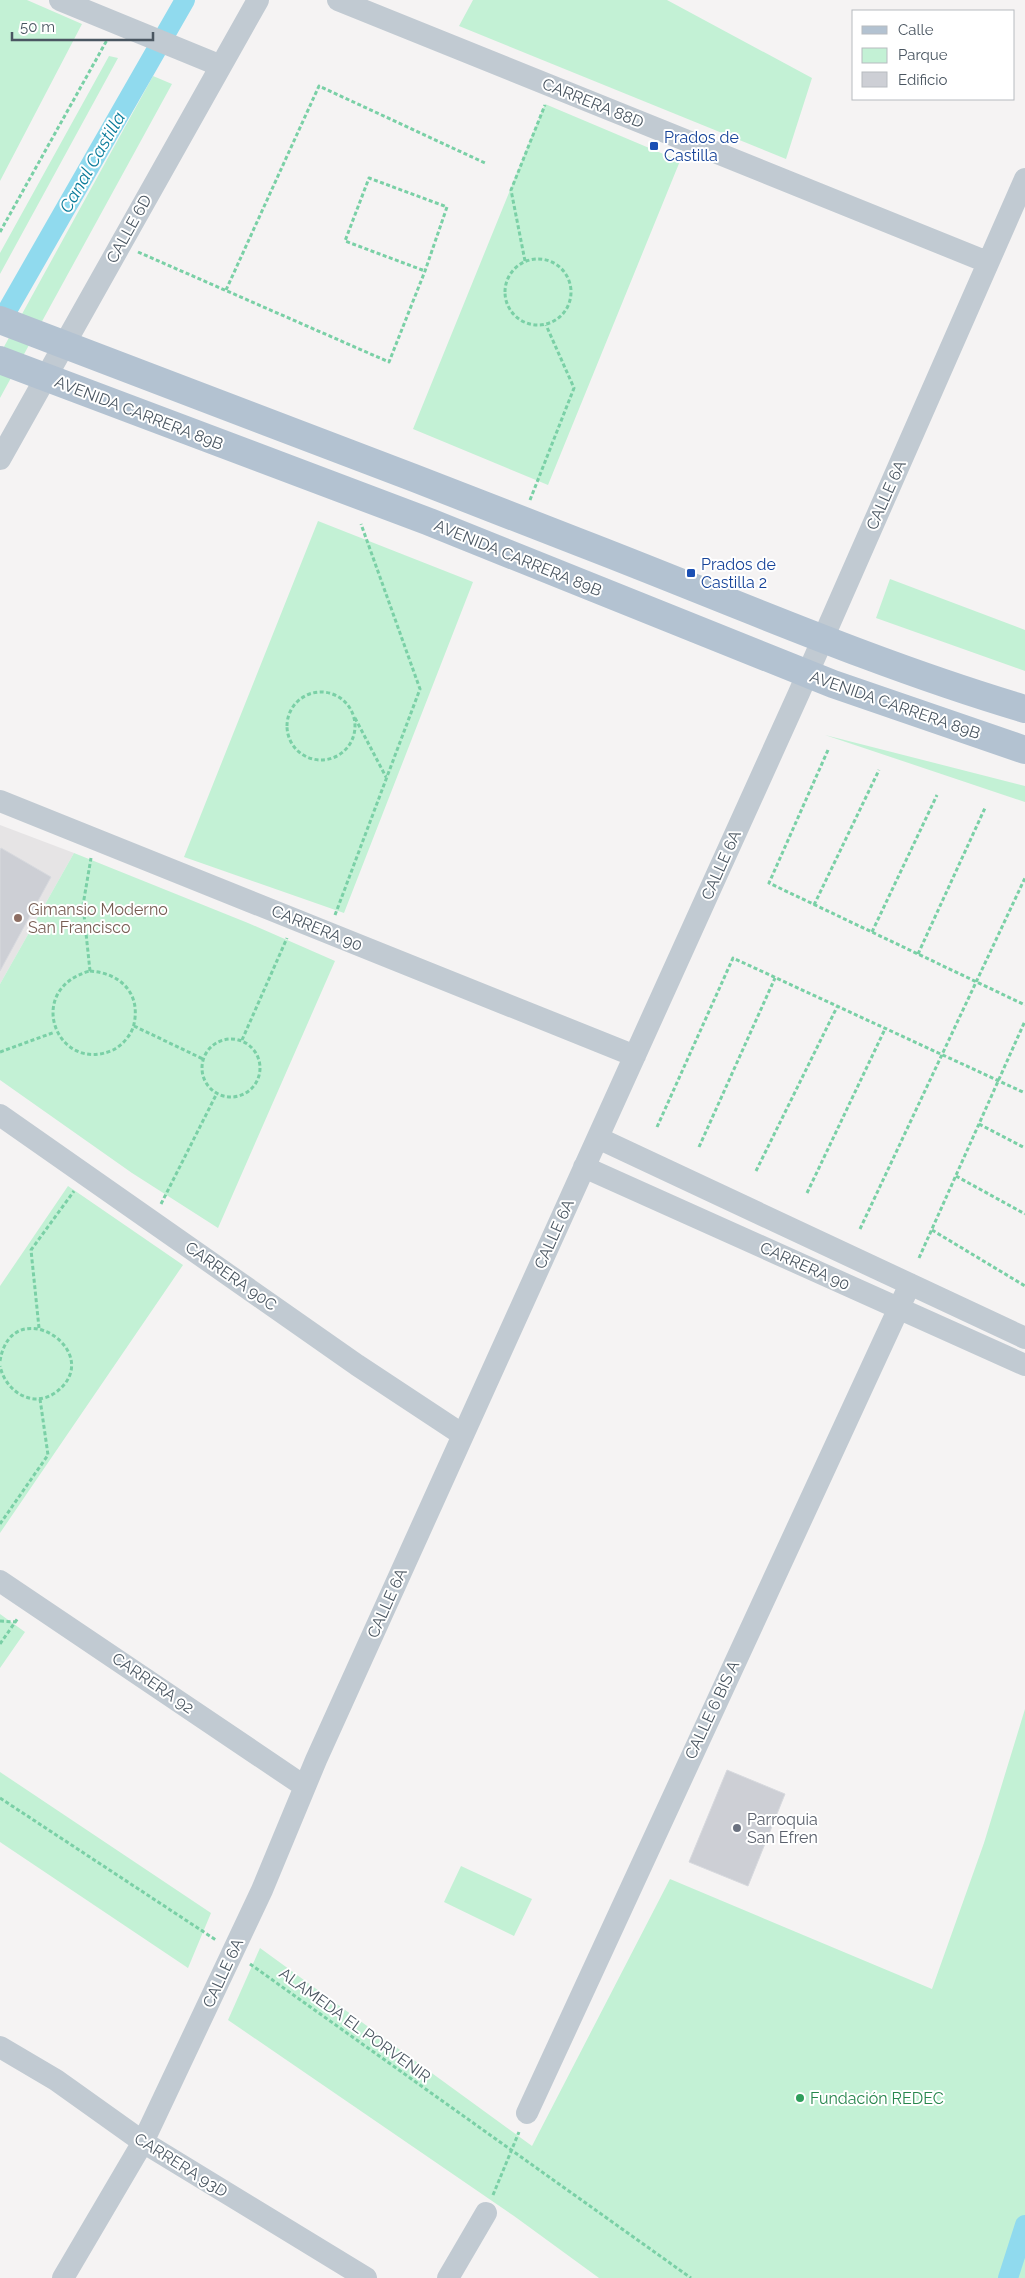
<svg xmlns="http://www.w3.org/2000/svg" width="1025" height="2278" font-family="Raleway,sans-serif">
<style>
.education{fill:#e6e4e5}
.green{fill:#c3f1d5}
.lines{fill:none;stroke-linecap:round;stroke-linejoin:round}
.canal{stroke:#90daee;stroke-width:20}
.building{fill:#cdcfd5;stroke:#d7d9de}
.path{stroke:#7ad0a6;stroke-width:3;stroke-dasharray:4 2.5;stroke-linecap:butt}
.minor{stroke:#c1cad2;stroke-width:22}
.major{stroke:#b3c2d1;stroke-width:28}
.transit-dot{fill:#1a4fb4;stroke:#fff;stroke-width:2}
.education-dot{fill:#8d6e63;stroke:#fff;stroke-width:2}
.worship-dot{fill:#6b7280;stroke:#fff;stroke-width:2}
.leisure-dot{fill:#2e9e5b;stroke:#fff;stroke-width:2}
.labels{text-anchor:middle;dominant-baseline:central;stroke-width:4;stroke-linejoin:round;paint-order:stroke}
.street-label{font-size:16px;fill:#4a5661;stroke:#fff}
.transit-label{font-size:16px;fill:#164399;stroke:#fff;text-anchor:start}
.education-label{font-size:16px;fill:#785e54;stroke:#fff;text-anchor:start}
.worship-label{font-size:16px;fill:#5b616d;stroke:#fff;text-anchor:start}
.leisure-label{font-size:16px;fill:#27864d;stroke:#fff;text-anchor:start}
.water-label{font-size:18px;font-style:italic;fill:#0c7c9b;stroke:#fff}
</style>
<rect width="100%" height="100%" fill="#f5f3f3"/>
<path class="education" d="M0,825L74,853L0,984Z"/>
<path class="green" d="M0,0H27L82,24L0,181Z
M473,0H667L812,78L786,159L459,26Z
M109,56L118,58L0,274V253Z
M153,76L172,84L0,398V354Z
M545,104L680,161L548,485L413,429Z
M318,521L473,582L344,913L184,857Z
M890,579L1025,630V671L876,618Z
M825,735L1025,786V802Z
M74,853L248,923L335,961L218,1228L132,1173L0,1080V984Z
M68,1186L183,1265L0,1533V1286Z
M0,1614L25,1632L0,1668Z
M1025,1709V2278H599L514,2216L228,2020L260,1948L532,2146L670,1879L932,1989L984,1843Z
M0,1772L211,1913L188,1968L0,1842Z
M461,1866L532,1899L514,1936L444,1902Z"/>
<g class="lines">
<path class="canal" d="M0,323L185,0
M1008,2278L1025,2225"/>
</g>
<path class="building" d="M1,848L51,877L0,971V850Z
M727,1770L785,1794L748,1886L689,1862Z"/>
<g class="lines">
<path class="path" d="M0,232L107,40
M138,252L389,362L425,271L447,207L369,178L345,241L425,271
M505 292a33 33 0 1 1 66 0a33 33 0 1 1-66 0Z
M525,261L511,190L545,105
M226,290L319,86L485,163
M530,500L574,388L546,325
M287 726a34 34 0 1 1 68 0a34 34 0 1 1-68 0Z
M355,718L386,777
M828,750L769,883L1025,1005
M814,905L879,770
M335,915L420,689L361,524
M872,932L937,795
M918,954L985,808
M90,971C119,973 141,992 134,1024C132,1034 123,1045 113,1050C57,1075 23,989 90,971Z
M90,971L83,905L91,858
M134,1026L203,1059
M202 1068a29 29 0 1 1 58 0a29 29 0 1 1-58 0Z
M242,1040L287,938
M0,1052L55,1032
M979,1124L1025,1148
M657,1127L733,958L1025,1093
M699,1147L775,978
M756,1171L837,1007
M956,1176L1025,1214
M807,1193L885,1029
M161,1204L217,1093
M860,1229L1025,878
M932,1230L1025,1286
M919,1258L1025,1021
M39,1328L31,1250L74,1191
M0,1361C12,1289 110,1353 55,1393C31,1409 5,1390 0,1366
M0,1524L48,1455L40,1399
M0,1621L16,1622
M0,1644L18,1618
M0,1798L216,1940
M250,1964L691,2278
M493,2195L519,2132"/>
<path class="minor" d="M60,0L221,66
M338,0L987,262
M0,459L258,0
M0,801L635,1056
M0,1115L357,1365L463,1435
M598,1138L1025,1338
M584,1167L1025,1365
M0,1581L304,1786
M0,2047L56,2080L143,2142L366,2278
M527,2113L910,1284
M63,2278L143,2142L262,1890L316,1760L799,693L1025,179
M448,2278L486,2213"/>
<path class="major" d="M0,320C194,394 388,467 581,543C729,600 873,664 1025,709
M0,360L427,521L833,684L1025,750"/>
</g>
<g class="transit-dot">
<rect x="649" y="141" width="10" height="10" rx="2.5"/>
<rect x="686" y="568" width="10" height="10" rx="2.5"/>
</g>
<circle class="education-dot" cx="18" cy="918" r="5"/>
<circle class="worship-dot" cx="737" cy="1828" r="5"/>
<circle class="leisure-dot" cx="800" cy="2098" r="5"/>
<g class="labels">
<g class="street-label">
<text transform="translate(593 103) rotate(22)">CARRERA 88D</text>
<text transform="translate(129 229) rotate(-61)">CALLE 6D</text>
<text transform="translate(139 413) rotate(21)">AVENIDA CARRERA 89B</text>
<text transform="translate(886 495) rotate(-66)">CALLE 6A</text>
<text transform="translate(518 558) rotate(22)">AVENIDA CARRERA 89B</text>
<text transform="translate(895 705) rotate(19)">AVENIDA CARRERA 89B</text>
<text transform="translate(721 865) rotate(-66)">CALLE 6A</text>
<text transform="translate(317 928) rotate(22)">CARRERA 90</text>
<text transform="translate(554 1234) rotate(-66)">CALLE 6A</text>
<text transform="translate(805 1266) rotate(24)">CARRERA 90</text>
<text transform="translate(231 1276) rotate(35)">CARRERA 90C</text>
<text transform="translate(387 1603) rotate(-66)">CALLE 6A</text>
<text transform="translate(153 1683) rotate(34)">CARRERA 92</text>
<text transform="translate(712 1710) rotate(-65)">CALLE 6 BIS A</text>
<text transform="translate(223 1973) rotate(-65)">CALLE 6A</text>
<text transform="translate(355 2025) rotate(36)">ALAMEDA EL PORVENIR</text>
<text transform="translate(181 2165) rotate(32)">CARRERA 93D</text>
</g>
<g class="transit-label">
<text x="664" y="137">Prados de<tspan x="664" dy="18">Castilla</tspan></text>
<text x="701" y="564">Prados de<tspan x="701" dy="18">Castilla 2</tspan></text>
</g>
<g class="education-label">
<text x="28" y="909">Gimansio Moderno<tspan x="28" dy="18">San Francisco</tspan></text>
</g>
<g class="worship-label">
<text x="747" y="1819">Parroquia<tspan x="747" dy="18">San Efren</tspan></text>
</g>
<g class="leisure-label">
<text x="810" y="2098">Fundación REDEC</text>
</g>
<g class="water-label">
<text transform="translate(92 162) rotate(-60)">Canal Castilla</text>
</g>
</g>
<rect x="852" y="10" width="162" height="90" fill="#ffffff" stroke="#b7bbc0"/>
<rect x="862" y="26" width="25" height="8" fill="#b3c2d1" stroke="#b7bbc0"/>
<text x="898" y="35" font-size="15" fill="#4a5661">Calle</text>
<rect x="862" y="48" width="25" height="15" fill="#c3f1d5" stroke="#b7bbc0"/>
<text x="898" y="60" font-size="15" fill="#4a5661">Parque</text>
<rect x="862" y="72" width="25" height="15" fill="#cdcfd5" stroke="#b7bbc0"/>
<text x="898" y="85" font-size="15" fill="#4a5661">Edificio</text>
<path d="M12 32v8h141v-8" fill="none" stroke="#4a5661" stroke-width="2.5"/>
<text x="20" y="32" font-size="15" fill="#4a5661" stroke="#ffffff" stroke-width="4" paint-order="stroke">50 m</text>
</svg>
